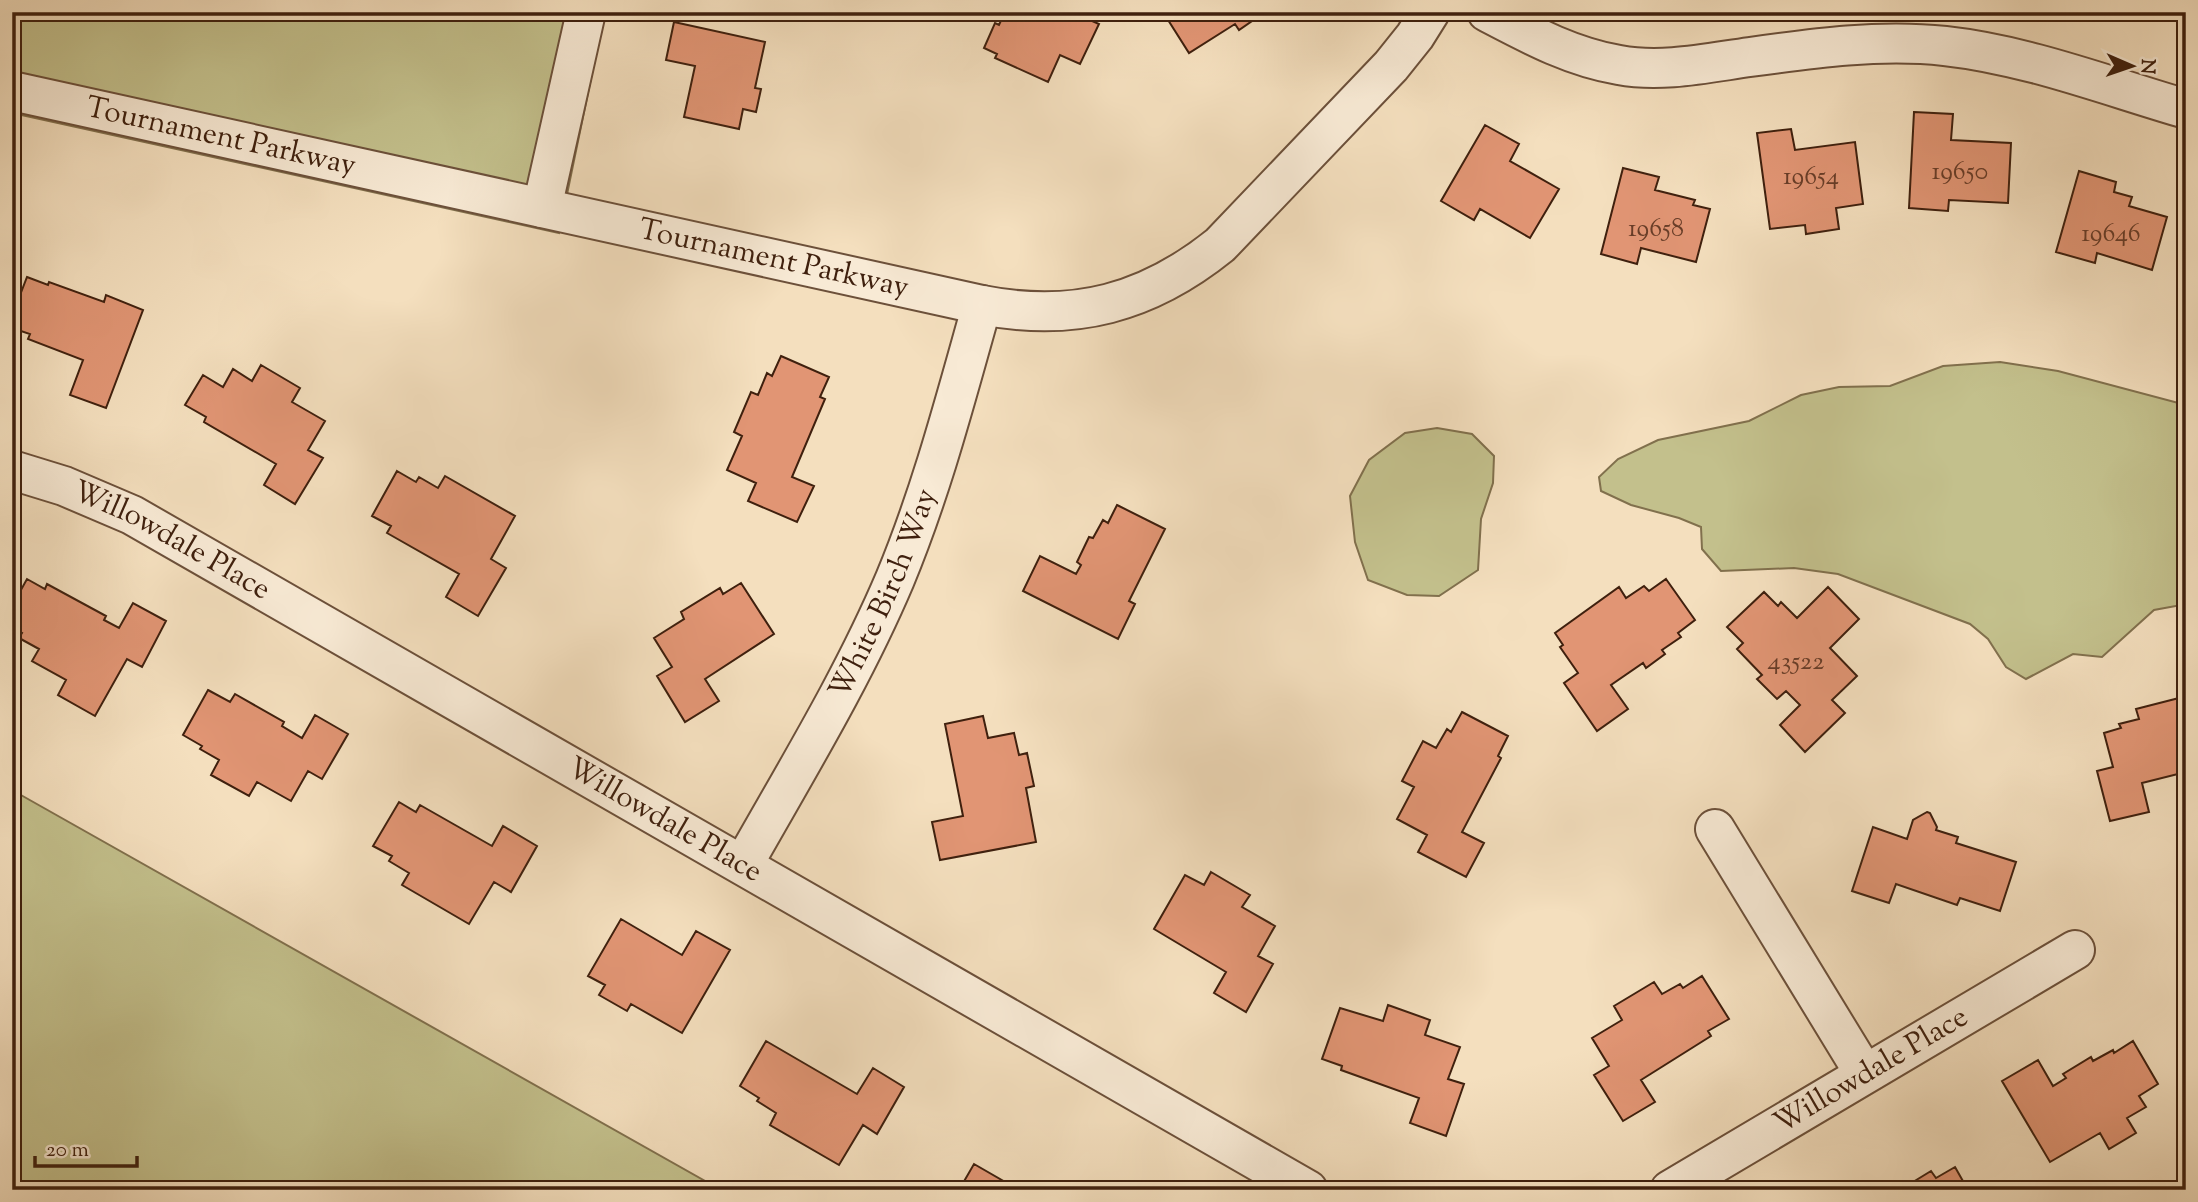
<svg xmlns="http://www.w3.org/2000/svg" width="2198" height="1202" font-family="'Sorts Mill Goudy',serif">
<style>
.green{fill:#c3c08c;stroke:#81704d;stroke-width:2}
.building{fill:#e19574;stroke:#3f200e;stroke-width:2}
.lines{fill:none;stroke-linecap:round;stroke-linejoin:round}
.minor-casing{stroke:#6c503a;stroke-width:42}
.minor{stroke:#f8ead5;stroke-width:38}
.labels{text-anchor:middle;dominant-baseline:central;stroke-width:6;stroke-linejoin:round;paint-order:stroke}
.number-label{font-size:26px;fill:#683d28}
.street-label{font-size:30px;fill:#3f200e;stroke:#f8ead5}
</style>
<rect width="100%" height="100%" fill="#f4dfbe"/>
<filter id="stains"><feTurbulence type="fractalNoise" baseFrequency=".00286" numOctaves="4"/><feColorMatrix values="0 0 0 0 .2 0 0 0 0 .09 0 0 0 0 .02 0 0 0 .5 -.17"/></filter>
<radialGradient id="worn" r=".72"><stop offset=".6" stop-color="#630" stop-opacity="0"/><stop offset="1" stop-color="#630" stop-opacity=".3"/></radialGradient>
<path class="green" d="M12,12H540L602,25L559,233L12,113Z
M2000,362L2058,371L2186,405V608L2181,605L2154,610L2102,657L2073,654L2026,679L2006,667L1988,639L1970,624L1838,574L1794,568L1721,571L1702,549L1701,527L1679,518L1631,505L1601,491L1599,477L1618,459L1658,440L1749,421L1801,395L1839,387L1890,386L1943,366Z
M1437,428L1472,434L1494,456L1493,483L1481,519L1478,570L1439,596L1407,595L1368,580L1355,542L1350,496L1369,460L1405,433Z
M12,790L721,1190H12Z"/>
<path class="building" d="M1005,12H1072L1099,24L1080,64L1060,55L1048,82L995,58L997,54L984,48L995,23L999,25Z
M1163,12H1265L1239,30L1235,24L1189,53Z
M674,22L765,42L755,88L761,89L756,112L743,109L739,129L684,117L695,66L666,60Z
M1914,112L1953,114L1951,140L2011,143L2008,203L1949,200L1948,211L1909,208Z
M1485,125L1519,144L1510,161L1559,189L1530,238L1480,209L1474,220L1441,201Z
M1791,129L1795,150L1855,142L1863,204L1836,208L1839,229L1806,234L1805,225L1770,229L1757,133Z
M1623,168L1659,177L1655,190L1695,200L1693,205L1710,209L1696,262L1641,248L1637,264L1601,254Z
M2079,171L2116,182L2114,192L2132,197L2129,206L2167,217L2152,270L2097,253L2095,263L2056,252Z
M27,277L48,285L49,282L104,302L106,295L143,310L106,408L70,395L83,360L28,339L30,334L12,328V316Z
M781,356L829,377L820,397L825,399L792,477L814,486L797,522L748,501L756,483L727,470L742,436L734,432L751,392L758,395L767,373L772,376Z
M261,365L300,388L292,402L325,421L308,450L323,458L295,504L264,485L276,464L204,422L206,417L185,405L203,375L223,387L233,369L252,381Z
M397,471L416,482L419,477L438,488L445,476L515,516L491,559L506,568L478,616L446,597L459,574L387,533L391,526L372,516Z
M1117,505L1165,529L1129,601L1135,604L1118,639L1023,591L1040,556L1076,574L1081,565L1077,562L1089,537L1093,538L1103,520L1108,523Z
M27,579L45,589L47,584L106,616L104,620L119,628L133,603L166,621L142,667L127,659L95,716L58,695L66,680L32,661L39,649L19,638L22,633L12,628V606Z
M1666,579L1695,620L1678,633L1681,637L1662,650L1665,654L1646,668L1643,663L1611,685L1628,709L1597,731L1564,683L1578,673L1560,647L1563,645L1555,633L1619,587L1626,598L1644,586L1649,591Z
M741,583L774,634L705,679L719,701L685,722L657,676L672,667L654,638L684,619L681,612L720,588L723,594Z
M1828,587L1859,619L1830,648L1857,676L1832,700L1845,713L1805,752L1780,725L1800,705L1786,691L1777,699L1757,679L1762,675L1737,649L1743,643L1727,627L1764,592L1778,606L1781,602L1797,618Z
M208,690L230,702L235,694L284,722L282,726L302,738L315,715L348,734L322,779L308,771L291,801L257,782L249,796L211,775L219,760L200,749L202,746L183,735Z
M2179,698L2182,708L2186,707V772L2142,783L2149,812L2110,821L2097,771L2113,767L2104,733L2121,728L2119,724L2139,719L2136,709Z
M1462,712L1508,736L1498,756L1501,758L1462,832L1484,843L1466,877L1418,852L1427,835L1397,819L1414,787L1402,781L1423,741L1436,748L1447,729L1451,732Z
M983,716L988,738L1014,733L1019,755L1027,753L1034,786L1026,788L1036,842L940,860L932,822L963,816L945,724Z
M399,802L416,812L420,805L492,846L503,826L537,846L511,892L494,882L469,924L402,885L409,873L389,861L392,856L373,846Z
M1927,812L1930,813L1937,827L1936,830L1958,837L1956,843L2016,862L2000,911L1960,898L1957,905L1896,884L1889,903L1852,891L1873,827L1907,839L1913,820Z
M1211,872L1250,895L1242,907L1275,926L1258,956L1273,964L1246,1012L1214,993L1226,972L1154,929L1185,875L1204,885Z
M621,919L682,955L696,931L730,950L682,1033L631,1004L627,1011L599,995L605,985L588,976Z
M1702,976L1729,1019L1708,1031L1711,1036L1641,1080L1655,1102L1623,1121L1594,1075L1609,1066L1592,1038L1622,1020L1614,1006L1654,982L1662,994L1680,984L1683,988Z
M1388,1005L1430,1020L1425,1035L1460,1047L1448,1079L1464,1084L1446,1136L1410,1123L1419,1098L1341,1070L1342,1066L1322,1059L1340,1008L1383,1021Z
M766,1041L857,1094L873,1068L904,1087L877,1134L863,1125L839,1165L770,1125L776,1113L757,1101L759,1098L740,1086Z
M2133,1041L2158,1084L2139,1096L2146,1107L2127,1118L2136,1133L2109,1149L2100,1133L2050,1162L2002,1081L2038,1060L2053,1086L2066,1078L2063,1074L2091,1057L2093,1061L2113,1050L2114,1053Z
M974,1164L1019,1190H959Z
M1955,1167L1968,1190H1900L1931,1171L1936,1178Z"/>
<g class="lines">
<g class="minor-casing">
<g id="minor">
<path d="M1487,12C1529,34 1571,57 1619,65C1662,73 1707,63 1750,57C1815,48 1880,39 1945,46C2027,55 2107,86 2186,109"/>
<path id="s1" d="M12,91L982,305C1074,323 1148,303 1220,245L1391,66L1415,36L1430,12"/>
<path d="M542,208L586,12"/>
<path id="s2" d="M12,470L64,486L132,515L1308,1190"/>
<path d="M1715,829L1864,1073"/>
<path id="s3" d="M743,865C796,771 853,678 895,579C932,490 956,397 982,305"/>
<path id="s4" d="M1670,1190L2075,950"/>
</g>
</g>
<use href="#minor" class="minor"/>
</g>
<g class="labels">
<g class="number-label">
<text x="1960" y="172">19650</text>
<text x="1811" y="177">19654</text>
<text x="1656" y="229">19658</text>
<text x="2111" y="234">19646</text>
<text x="1796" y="662">43522</text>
</g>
<g class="street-label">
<text stroke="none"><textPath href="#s1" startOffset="214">Tournament Parkway</textPath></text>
<text stroke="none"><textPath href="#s1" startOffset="780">Tournament Parkway</textPath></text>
<text stroke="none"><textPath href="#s2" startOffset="175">Willowdale Place</textPath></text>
<text stroke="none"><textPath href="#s3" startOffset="306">White Birch Way</textPath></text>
<text stroke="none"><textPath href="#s2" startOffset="742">Willowdale Place</textPath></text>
<text stroke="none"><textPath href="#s4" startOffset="234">Willowdale Place</textPath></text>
</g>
</g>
<rect width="2198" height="1202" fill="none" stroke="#f4dfbe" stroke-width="42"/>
<rect x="14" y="14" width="2170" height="1174" fill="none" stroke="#3f200e" stroke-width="3.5"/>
<rect x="21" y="21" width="2156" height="1160" fill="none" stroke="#3f200e" stroke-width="2"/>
<g transform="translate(2132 66) rotate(92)" stroke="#f8ead5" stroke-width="5" paint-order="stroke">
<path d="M0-5L12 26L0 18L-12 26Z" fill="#3f200e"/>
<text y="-10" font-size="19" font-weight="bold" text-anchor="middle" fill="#3f200e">N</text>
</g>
<path d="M35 1156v10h102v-10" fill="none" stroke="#3f200e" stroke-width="3.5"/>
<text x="46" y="1156" font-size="21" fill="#3f200e" stroke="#f8ead5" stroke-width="5" paint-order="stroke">20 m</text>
<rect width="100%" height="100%" filter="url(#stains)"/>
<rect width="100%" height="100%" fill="url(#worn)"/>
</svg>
